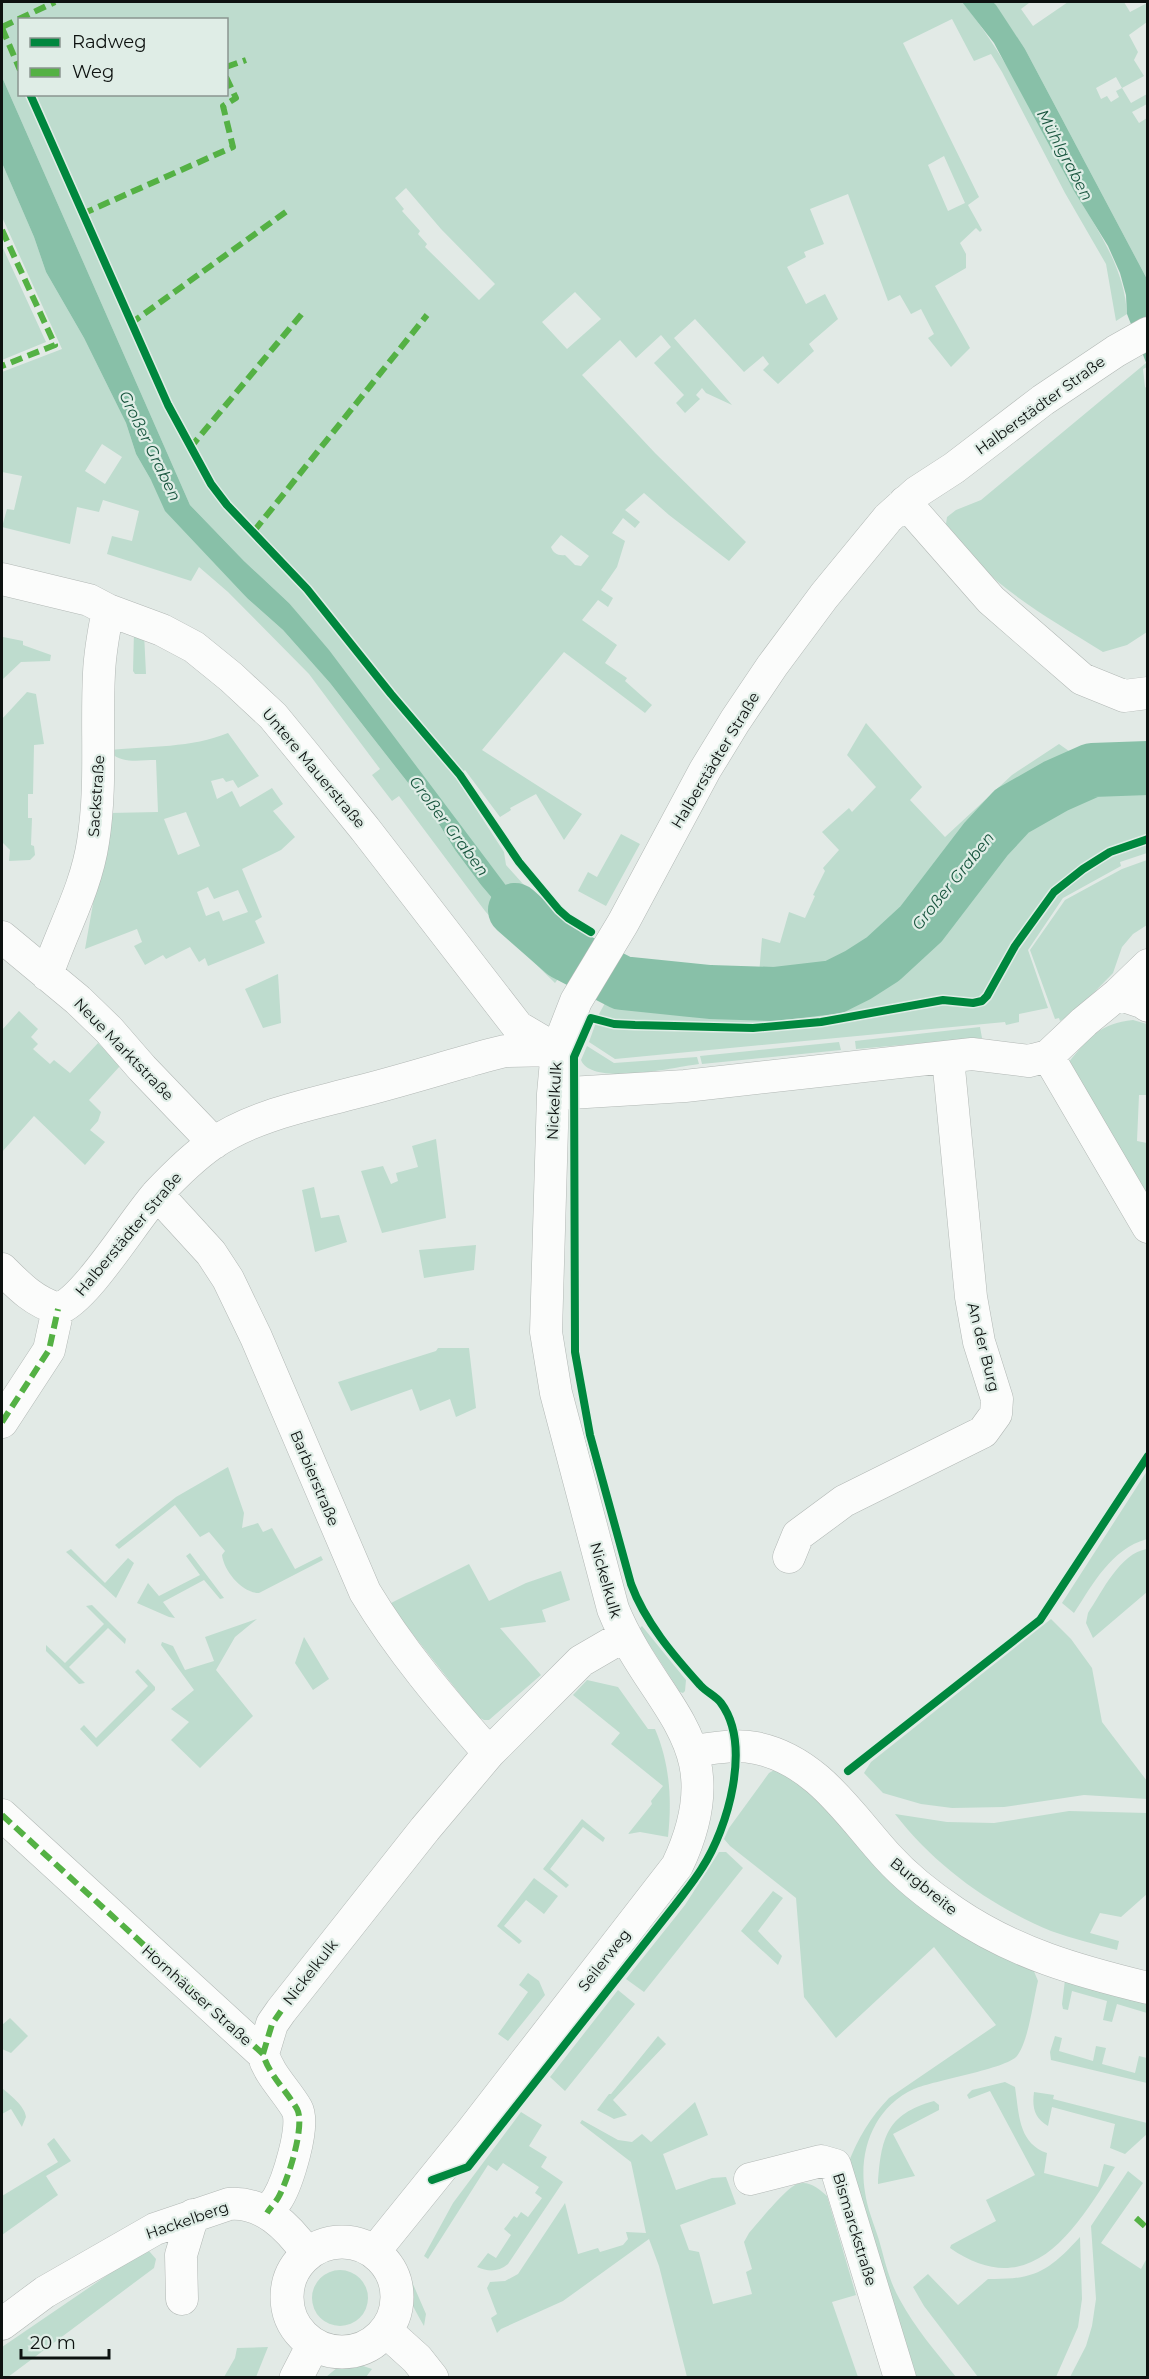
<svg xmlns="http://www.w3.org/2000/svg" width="1149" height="2379" font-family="Montserrat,sans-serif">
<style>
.green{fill:#bedcce;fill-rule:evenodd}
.water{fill:#88c0a8}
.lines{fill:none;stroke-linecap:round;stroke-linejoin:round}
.river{stroke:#88c0a8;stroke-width:54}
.minor-casing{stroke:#b2b8b5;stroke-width:33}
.major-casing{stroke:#b2b8b5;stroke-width:34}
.minor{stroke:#fbfcfb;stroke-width:32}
.major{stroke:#fbfcfb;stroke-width:33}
.quiet{stroke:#54b144;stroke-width:6;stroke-dasharray:12 6;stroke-linecap:butt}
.cycleway-casing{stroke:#dfede6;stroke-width:11}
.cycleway{stroke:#00873e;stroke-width:8}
.labels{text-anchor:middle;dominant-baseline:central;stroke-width:4.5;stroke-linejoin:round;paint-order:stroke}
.street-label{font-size:15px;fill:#0d1210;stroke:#dfede6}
.water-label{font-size:16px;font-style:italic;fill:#18553e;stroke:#dfede6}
</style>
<rect width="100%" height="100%" fill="#e2eae6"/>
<path class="green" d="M2,2H962C1006,55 1035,117 1067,178C1092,223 1124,262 1127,314L1116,321L1106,264L1065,193L1002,72L991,54L974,61L952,19L903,43L979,197L968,205L982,230L980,232L976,228L960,243L966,254V268L935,286L970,348L951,367L928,338L934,334L921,309L911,314L900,295L888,301L848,194L810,209L824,244L804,252L806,257L787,267L806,304L825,294L838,319L809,344L814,351L778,384L763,370L769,364L763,356L744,372L695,319L674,338L732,405L706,393L702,388L696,395L700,399L685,413L676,403L684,395L654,363L671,347L661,335L636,358L620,340L582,375L655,453L746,542L729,561L669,515L644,493L625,510L640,522L635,528L623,518L612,533L625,541L617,567L601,590L613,598L608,607L598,600L582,620L617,645L605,663L627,678L625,681L652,705L645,713L564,652L482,750L582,814L564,840L536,794L510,808L511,810L500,817L465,770L456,778L504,852L506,865L542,905L581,939L575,949L542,925L517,900L289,603L244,561L190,505L2,77ZM20,20H226V94H20ZM944,156L965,203L948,211L928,165ZM406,188L441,229L495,284L479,300L425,247L427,244L418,234L420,231L402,211L404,209L395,198ZM575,292L601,319L567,349L542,322ZM561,535L589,556L581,566L575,565L565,555C558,556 553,553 551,547Z
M993,2H1028L1029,3L1021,9L1033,26L1068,2H1124L1130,12L1147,3V22L1129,35L1138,52L1134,60L1144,76L1122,88L1131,103L1147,94V104L1132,112L1139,123L1147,118V279L1025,49ZM1116,77L1122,88L1116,91L1119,97L1111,102L1107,96L1101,99L1096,88Z
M2,163L34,237L46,272L84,338L126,423L136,454L151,480L248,599L283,630L330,683L434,816L455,850L481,885L516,926L564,971L555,983L510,939L485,911L399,796L392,801L372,775L380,769L309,674L228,592L199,567L191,581L107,554L112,536L132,541L139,511L103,500L99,512L77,507L70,544L2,527L7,509L14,510L22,476L2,472V372L62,349L2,217ZM102,444L122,457L105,484L85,471Z
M2,246L46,342L2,360Z
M1146,363L1147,367L1143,369L1145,387L1148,389L1147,632L1127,645L1103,652C1043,614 986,585 946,524L947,517L956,510L981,500Z
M134,631L144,633L146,674H135L133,671Z
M3,637L23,641V645L51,655L50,661L21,662L2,680Z
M27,692L36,694L44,744L34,745L33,794H28V818H32L31,845L34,846L35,855L30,860L9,861L10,850L2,842V719Z
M866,723L922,787L910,800L945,837L1012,775L1059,744L1083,761L1086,753L1147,748V757L1083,761L1041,810L1092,784L1130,779L1147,780V853L1120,862L1121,866L1063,898L1028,950L1048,1008L1019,1014V1022L1006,1025L1005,1022L615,1059L589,1042L599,1014L627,963L671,971L759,975L762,938L780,943L789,912L805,918L815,896L813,895L825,871L823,868L839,850L822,832L849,808L852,812L876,787L847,755Z
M228,733L259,776L238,788L233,780L226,782L223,778L211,781L217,799L232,791L240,807L272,788L283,804L273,811L295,837L281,850L242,869L262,917L255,921L265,943L208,966L205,958L199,962L190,947L166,959L163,955L145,965L134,946L142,942L137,929L85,949L109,813L158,812L156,760C140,760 123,764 111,753V750C149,746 192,748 228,733ZM186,812L200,846L178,855L164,819ZM208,887L214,899L238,890L248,912L223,921L219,911L206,916L197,892Z
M621,834L640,844L606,906L578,891L588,872L597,877Z
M1147,860V925L1133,934L1122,947L1113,973L1075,1012L1060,1021L1059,1018L1055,1019L1030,950L1065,900L1122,869Z
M278,974L281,1023L263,1028L245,989Z
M19,1011L38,1029L31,1037L38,1044L33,1049L50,1064L54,1060L70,1073L98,1043L120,1066L89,1100L101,1112L98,1121L90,1130L105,1142L85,1165L34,1116L2,1152V1030Z
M1133,1020L1147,1024L1146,1095H1139L1137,1141L1147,1143V1204L1069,1062C1088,1038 1101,1023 1133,1020Z
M980,1027L982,1038L856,1049L855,1041Z
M839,1042L841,1050L702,1064L700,1056Z
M587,1046L614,1063L697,1057L699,1064C675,1067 592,1087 581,1060Z
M436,1139L446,1218L382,1233L361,1171L383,1166L391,1184L398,1181L396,1173L418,1167L412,1146Z
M314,1187L321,1218L339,1215L347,1242L315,1252L302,1190Z
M476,1245L474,1270L424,1278L419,1250Z
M438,1348H469L476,1408L456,1417L450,1399L420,1411L412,1389L351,1411L338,1382L436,1351Z
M228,1467L244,1513L242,1528L258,1523L263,1532L272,1528L295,1569L321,1556L323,1560L259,1593C242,1593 224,1571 222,1555L225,1551L209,1532L200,1537L175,1505L119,1549L115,1545L176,1497Z
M1147,1471V1539C1111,1549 1093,1584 1074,1613L1062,1603Z
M71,1549L105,1583L128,1558L134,1563L116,1598L66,1552Z
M1147,1549V1592L1093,1638L1086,1623L1088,1613C1102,1592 1120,1553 1147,1549Z
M190,1553L224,1598L220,1599L204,1580L163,1602L175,1618L169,1617L137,1603L148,1583L159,1596L200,1575L186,1556Z
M469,1564L489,1601L526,1583L561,1571L570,1600L542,1610L546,1622L500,1628L541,1675L489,1720H484L478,1717L389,1604Z
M92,1605L126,1639L125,1644L108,1628L69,1667L85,1683L79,1684L46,1651V1645L65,1663L104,1624L86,1606Z
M257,1619L235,1637L216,1670L253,1716L200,1768L171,1740L189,1722L171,1709L194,1690L161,1645L162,1642L173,1646L185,1670L214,1661L205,1637Z
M1051,1619L1071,1639L1092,1668L1102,1722L1147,1781V1799L1084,1795L1004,1807L952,1808L921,1804L883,1793L864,1773L871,1762Z
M642,1626L686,1680L685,1691L683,1693L680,1692L639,1629Z
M304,1637L329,1679L313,1690L295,1663Z
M138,1669L155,1687V1690L97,1747L80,1729L84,1725L96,1738L148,1686L135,1672Z
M587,1680L618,1687L648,1729H655C670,1764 672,1800 668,1837L640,1832L628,1834L652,1804L651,1801L663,1786L611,1744L620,1733L573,1695Z
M776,1769L792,1777L1033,1969L1038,1981C1033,2001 1029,2040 1017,2056C1006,2069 935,2080 914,2089C874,2107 858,2151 865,2192C867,2208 874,2224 879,2240C885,2261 889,2281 900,2300C915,2328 936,2352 956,2377H910L848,2164C858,2138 870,2118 889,2098L996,2025L934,1947L836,2038L804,1997L796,1898L730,1846L724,1839L729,1828L769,1773Z
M1069,1811L1147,1813V1894L1121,1917L1100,1913L1090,1933L1119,1941L1117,1950C1095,1944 1073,1939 1051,1931C991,1906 935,1866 895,1814L947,1822L994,1823Z
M582,1819L605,1838L603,1842L583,1827L550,1869L569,1885L566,1888L543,1869Z
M719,1852H726L743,1868L644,1992L626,1979L685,1905Z
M534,1878L558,1896L544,1914L526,1900L504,1926L522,1941L519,1944L497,1926Z
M773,1891L783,1898L758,1931L782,1956L778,1965L741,1931Z
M528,1973L539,1981L545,1995L508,2041L498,2034L528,1992L519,1985Z
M1065,1980L1147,2002V2013L1117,2004L1112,2022L1103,2020L1107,2001L1072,1991L1068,2010L1063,2009L1062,2004Z
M618,1990L635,2004L565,2091L550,2077Z
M10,2018L28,2036L11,2053L2,2049V2025Z
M658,2036L666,2044L613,2100L627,2115L614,2119L597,2110L609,2094H611Z
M1055,2036L1062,2038L1059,2051L1093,2061L1096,2046L1106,2048L1102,2064L1135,2073L1139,2056L1147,2058L1146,2076L1147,2083L1051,2060L1050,2052Z
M1005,2082L1015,2087C1019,2113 1018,2143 1047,2153L1044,2173L1098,2187L1104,2164L1115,2167C1076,2228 1032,2305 950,2248L951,2245L996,2221L986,2200L1035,2175L990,2091L969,2099L967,2095L972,2090Z
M2,2088C9,2094 25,2106 26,2117C26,2117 22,2126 22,2127L11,2109L2,2114Z
M1034,2092L1054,2095L1053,2099L1147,2123V2134L1125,2154L1110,2148L1115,2124L1052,2107L1048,2126C1034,2118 1032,2107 1034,2092Z
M934,2101L939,2105V2110L893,2134L915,2176L878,2184C881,2139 886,2114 934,2101Z
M695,2102L708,2135L663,2154L676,2190L712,2178L726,2177L736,2204L680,2225L689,2250L699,2252L713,2304L752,2294L746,2272L752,2269L744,2242L749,2233C758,2223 786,2188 797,2184C809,2180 819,2189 827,2196L856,2295L832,2302L858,2377H687L659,2266L649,2239L563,2301L501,2329L497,2333L491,2318L497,2314L487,2288L490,2282L505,2281L518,2274L565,2203L578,2254L598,2248L600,2252L623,2245L628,2239L626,2232L646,2233L631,2162L580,2123L582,2120L618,2140L632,2142L642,2134L651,2142Z
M521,2112L542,2125L529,2146L547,2157L541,2167L563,2182L508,2264C498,2272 489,2272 477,2267L488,2253L496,2258L511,2235L504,2229L514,2216L517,2218L521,2212L528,2217L542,2198L535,2193L539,2187L503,2163L497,2171L488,2165L428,2259L424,2256L453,2203Z
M54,2138L71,2161L46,2176L58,2195L2,2235V2196L58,2162L47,2144Z
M1128,2171L1143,2183L1101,2243L1141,2269L1147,2258V2377H1070L1086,2346L1092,2326L1096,2299L1091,2226Z
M1080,2237L1082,2299L1078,2327L1056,2377H978L924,2306L913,2287L928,2274L958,2305L988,2279C1035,2280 1049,2271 1080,2237Z
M149,2251L156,2259L154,2268L8,2377L2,2378V2347L131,2259Z
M312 2298a28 28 0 1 1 56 0a28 28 0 1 1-56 0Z
M409,2275L426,2314L424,2326C413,2306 407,2300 409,2275Z
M268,2347L256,2377H224L235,2358L237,2348Z
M348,2364L360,2365L372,2369L366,2377H326L338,2367Z"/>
<path class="water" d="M962,2H993L996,5L1025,49L1147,279V365L1127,314L1126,295L1120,273L1108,246L1074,191L994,43Z
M2,77L190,505L244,561L289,603L329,650L517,900L542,925L575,949L564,971L516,926L481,885L455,850L434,816L330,683L283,630L248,599L165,511L151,480L136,454L126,423L84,338L46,272L34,237L2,163Z
M1147,757V780L1130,779L1092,784L1040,810L1033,799L1050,777L1083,761Z"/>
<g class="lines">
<path class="river" d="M515,910L564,953L622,983L710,992L774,994L834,987L858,975L883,959L921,924L986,839L1012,811L1056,786L1092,770L1148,768"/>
<g class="minor-casing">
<path id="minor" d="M905,502L991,600L1082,679L1124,696L1148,693
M2,579L89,600L108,610L162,630L194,647L231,677L273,716L305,755L365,829L518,1027L557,1050
M2,937L78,1000L109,1030L142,1068L214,1143
M47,975C62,930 86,889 93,842C102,786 96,729 99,673C100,651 104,630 108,610
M1118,994L1142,1002L1148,1006
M1048,1056L1148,1227
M553,1094L685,1086L972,1054L1029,1061L1048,1056L1084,1022L1118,994L1148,965
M157,1194L211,1253L228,1279L256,1337L365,1592C400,1650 444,1702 489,1753
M2,1269C19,1286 33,1301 58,1309
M58,1309C86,1300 135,1218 158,1193C175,1175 192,1158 212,1144C254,1115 309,1105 357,1092C401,1081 445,1067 489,1055L505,1051L556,1050
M2,1422L49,1350L58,1309
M789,1557L798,1535L844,1501L983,1432L996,1414L997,1399L979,1342L971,1297L948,1058
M693,1751C714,1748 735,1744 756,1748C816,1760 849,1814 887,1856C906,1877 930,1896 954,1912C1014,1953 1078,1971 1148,1988
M2,1815L263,2054C269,2075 286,2090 297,2109C306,2125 287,2183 278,2198C275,2203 270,2208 267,2213
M263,2054L272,2024L281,2011L425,1829L489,1753L581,1661L624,1636
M750,2179L821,2161L835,2165L900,2378
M374,2252L471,2132L677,1866C736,1742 654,1710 613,1609L556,1393L546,1332L553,1094L557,1050L576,1001L623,923L705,770L735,721L772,666L824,596L888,518L917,492L954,468L1043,400L1116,351L1148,333
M182,2299L181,2255L193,2215
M2,2324L45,2292L155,2229L229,2204C263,2201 288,2227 307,2253"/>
</g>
<g class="major-casing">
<path id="major" d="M287 2297a55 55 0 1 1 110 0a55 55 0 1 1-110 0Z
M386,2331L417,2359L432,2378
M296,2378L313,2345"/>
</g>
<use href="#minor" class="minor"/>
<use href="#major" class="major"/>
<path class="quiet" d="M2,27L55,2
M2,28L20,70
M226,67L246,60
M82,214L233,147L223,106L236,98L226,77
M2,230L55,345L2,366
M130,324L287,211
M190,448L305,310
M254,531L427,315
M2,1422L49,1350L58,1309
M2,1815L263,2054C269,2075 286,2090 297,2109C306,2125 287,2183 278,2198C275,2203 270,2208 267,2213
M263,2054L272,2024L281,2011
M1136,2218L1148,2229"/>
<g class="cycleway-casing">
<path id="cycleway" d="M30,94L168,405L211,484L227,505L307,589L391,694L460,775L519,862L559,910L568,918L591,932
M848,1771L1040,1620L1148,1456
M432,2180L468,2167L675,1905C684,1893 694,1881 702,1868C728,1828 752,1745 721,1703C716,1696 706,1692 700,1685C673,1655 645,1622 631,1584L590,1435L575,1352L574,1057L591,1018L614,1024L635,1025L753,1028L821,1022L943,1000L973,1003L982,1001L987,996L1015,946L1054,892L1083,869L1110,852L1148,839"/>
</g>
<use href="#cycleway" class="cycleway"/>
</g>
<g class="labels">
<g class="street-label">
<text transform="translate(1040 405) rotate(-36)">Halberstädter Straße</text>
<text transform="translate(715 760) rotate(-59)">Halberstädter Straße</text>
<text transform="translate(314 768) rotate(50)">Untere Mauerstraße</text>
<text transform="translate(96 796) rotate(-86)">Sackstraße</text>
<text transform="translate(124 1049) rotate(46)">Neue Marktstraße</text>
<text transform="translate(554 1101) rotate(-87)">Nickelkulk</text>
<text transform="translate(128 1234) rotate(-50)">Halberstädter Straße</text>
<text transform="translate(984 1347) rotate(76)">An der Burg</text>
<text transform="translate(315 1478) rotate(67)">Barbierstraße</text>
<text transform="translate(606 1580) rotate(74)">Nickelkulk</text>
<text transform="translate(924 1886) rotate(39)">Burgbreite</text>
<text transform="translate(604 1960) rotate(-52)">Seilerweg</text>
<text transform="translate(310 1972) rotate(-52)">Nickelkulk</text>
<text transform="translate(197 1995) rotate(42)">Hornhäuser Straße</text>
<text transform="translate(187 2220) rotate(-19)">Hackelberg</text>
<text transform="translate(855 2229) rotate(73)">Bismarckstraße</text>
</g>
<g class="water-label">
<text transform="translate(1065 155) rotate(62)">Mühlgraben</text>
<text transform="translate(150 446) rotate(64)">Großer Graben</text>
<text transform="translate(449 826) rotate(53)">Großer Graben</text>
<text transform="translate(953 881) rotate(-51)">Großer Graben</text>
</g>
</g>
<rect width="1149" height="2379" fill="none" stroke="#0d1210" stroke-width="6"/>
<rect x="18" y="18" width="210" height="78" fill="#dfede6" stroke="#8b9590" stroke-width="1.5"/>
<rect x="30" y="38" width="30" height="9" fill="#00873e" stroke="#8b9590" stroke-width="1.5"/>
<text x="72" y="48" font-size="18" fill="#0d1210">Radweg</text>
<rect x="30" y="68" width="30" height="9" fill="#54b144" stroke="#8b9590" stroke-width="1.5"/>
<text x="72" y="78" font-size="18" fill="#0d1210">Weg</text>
<path d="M21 2349v9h88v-9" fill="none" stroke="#0d1210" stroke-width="3"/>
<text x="30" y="2349" font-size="18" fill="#0d1210" stroke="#dfede6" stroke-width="4.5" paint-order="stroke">20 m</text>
</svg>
